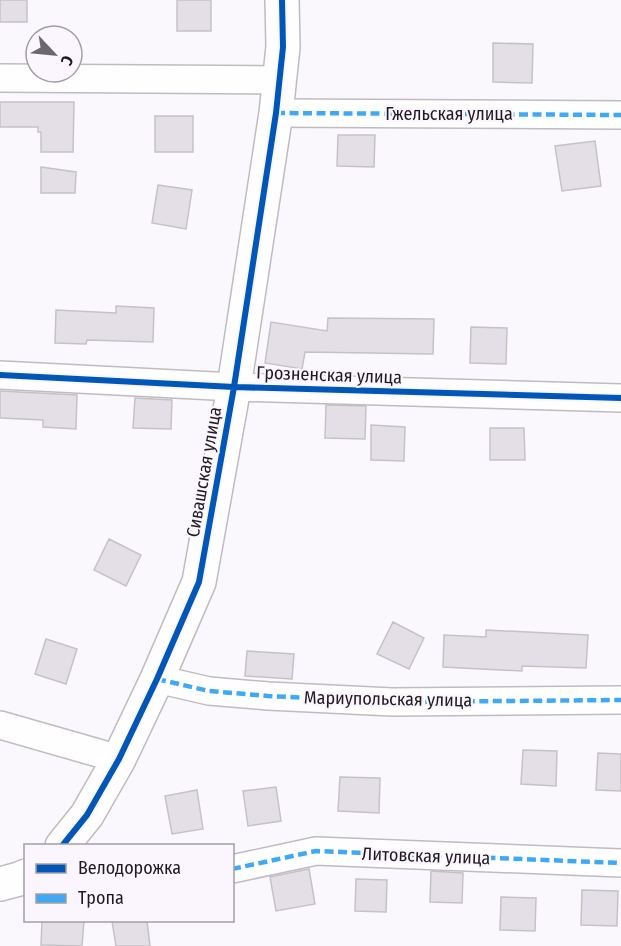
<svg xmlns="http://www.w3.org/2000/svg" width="621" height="946" font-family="'Fira Sans Condensed',sans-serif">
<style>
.building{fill:#e4dfe7;stroke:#c5c2c6;stroke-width:1.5}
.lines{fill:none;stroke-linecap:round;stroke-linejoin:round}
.minor-casing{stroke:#bfbcc1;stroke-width:30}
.tertiary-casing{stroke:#bfbcc1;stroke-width:36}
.minor{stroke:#fefeff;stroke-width:27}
.tertiary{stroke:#fefeff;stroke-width:33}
.quiet{stroke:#3fa9f5;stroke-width:4.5;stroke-dasharray:9 4.5;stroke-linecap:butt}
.cycleway-casing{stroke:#fbf6fe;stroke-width:10}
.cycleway{stroke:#0057b8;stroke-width:6}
.labels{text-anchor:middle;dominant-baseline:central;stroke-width:4.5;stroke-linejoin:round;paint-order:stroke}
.street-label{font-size:18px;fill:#1e1a20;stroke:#fbf6fe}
</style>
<rect width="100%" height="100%" fill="#faf8fc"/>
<path class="building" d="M0,0H27V22H0Z
M177,0H211V31H177Z
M493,43L533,44L532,83L493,82Z
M0,102H74L73,152H41V132H38V127H0Z
M155,116H193V152H155Z
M338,135H375L374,167L337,166Z
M595,141L601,186L562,191L555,146Z
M41,167L76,172L75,193H41Z
M158,185L192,190L186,229L152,223Z
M116,306L154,308L153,342L87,340L86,344L55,343L56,310L116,313Z
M328,318L434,319L433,354L305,352L302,369L265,363L271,322L327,331Z
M471,327L507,328L506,364L470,363Z
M0,391L77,395L76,429L43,427V420L0,418Z
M135,398L172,400L171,429L133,428Z
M326,405L366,406L365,439L325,438Z
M371,425L405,427L404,461L371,460Z
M490,428H524L525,460H490Z
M109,539L141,555L126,586L94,570Z
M393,622L424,638L409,669L377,654Z
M486,630L588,635L586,668L522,666V671L443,667L444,635L486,637Z
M46,639L77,649L66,684L35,674Z
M247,651L294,654L292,679L245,676Z
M523,750L557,751L556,786L521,784Z
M598,753L621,754V791L596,790Z
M340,777L380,778L379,813L338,811Z
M276,787L281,821L248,826L243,791Z
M197,790L203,829L172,834L165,796Z
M309,869L315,904L276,911L270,877Z
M431,871L463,873L462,903L430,902Z
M356,879L387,880L386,912L355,911Z
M582,890L618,891L617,926L581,925Z
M501,897L536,898L535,931L500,930Z
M42,921H84L82,946L41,945Z
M112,921H147L150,946H116Z"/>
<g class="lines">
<g class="minor-casing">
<path id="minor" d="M0,78L279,80
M276,113L621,115
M0,375L234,387L621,398
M157,679L209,691L268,696L392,702L621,700
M0,725L119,759
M232,869L316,851L621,863"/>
</g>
<g class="tertiary-casing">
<path id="tertiary" d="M62,846L87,815L119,759L157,679L199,582L234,387L276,113L283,47L282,0
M0,884L19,879L26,876"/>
</g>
<use href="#minor" class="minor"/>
<use href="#tertiary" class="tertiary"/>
<path class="quiet" d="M276,113L621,115
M157,679L209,691L268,696L392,702L621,700
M232,869L316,851L621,863"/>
<g class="cycleway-casing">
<path id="cycleway" d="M0,375L234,387L621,398
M62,846L87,815L119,759L157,679L199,582L234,387L276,113L283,47L282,0"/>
</g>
<use href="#cycleway" class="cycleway"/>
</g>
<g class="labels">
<g class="street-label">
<text x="449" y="114">Гжельская улица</text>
<text transform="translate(329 375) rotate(2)">Грозненская улица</text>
<text transform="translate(204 472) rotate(-80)">Сивашская улица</text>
<text transform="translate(388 699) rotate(1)">Мариупольская улица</text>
<text transform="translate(426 856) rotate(2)">Литовская улица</text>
</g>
</g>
<rect x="24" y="844" width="210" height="78" fill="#fbf6fe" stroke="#a39ea5" stroke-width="1.5"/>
<rect x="36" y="864" width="30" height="9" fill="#0057b8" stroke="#a39ea5" stroke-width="1.5"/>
<text x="78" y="874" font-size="18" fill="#1e1a20">Велодорожка</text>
<rect x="36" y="894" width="30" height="9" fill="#3fa9f5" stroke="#a39ea5" stroke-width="1.5"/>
<text x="78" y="904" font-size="18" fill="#1e1a20">Тропа</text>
<g transform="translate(54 54) rotate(116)"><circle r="28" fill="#fbf6fe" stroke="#a39ea5" stroke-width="1.5"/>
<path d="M0-4.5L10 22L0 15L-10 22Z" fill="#6b686d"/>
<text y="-9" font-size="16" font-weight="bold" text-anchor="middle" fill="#1e1a20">С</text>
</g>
</svg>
